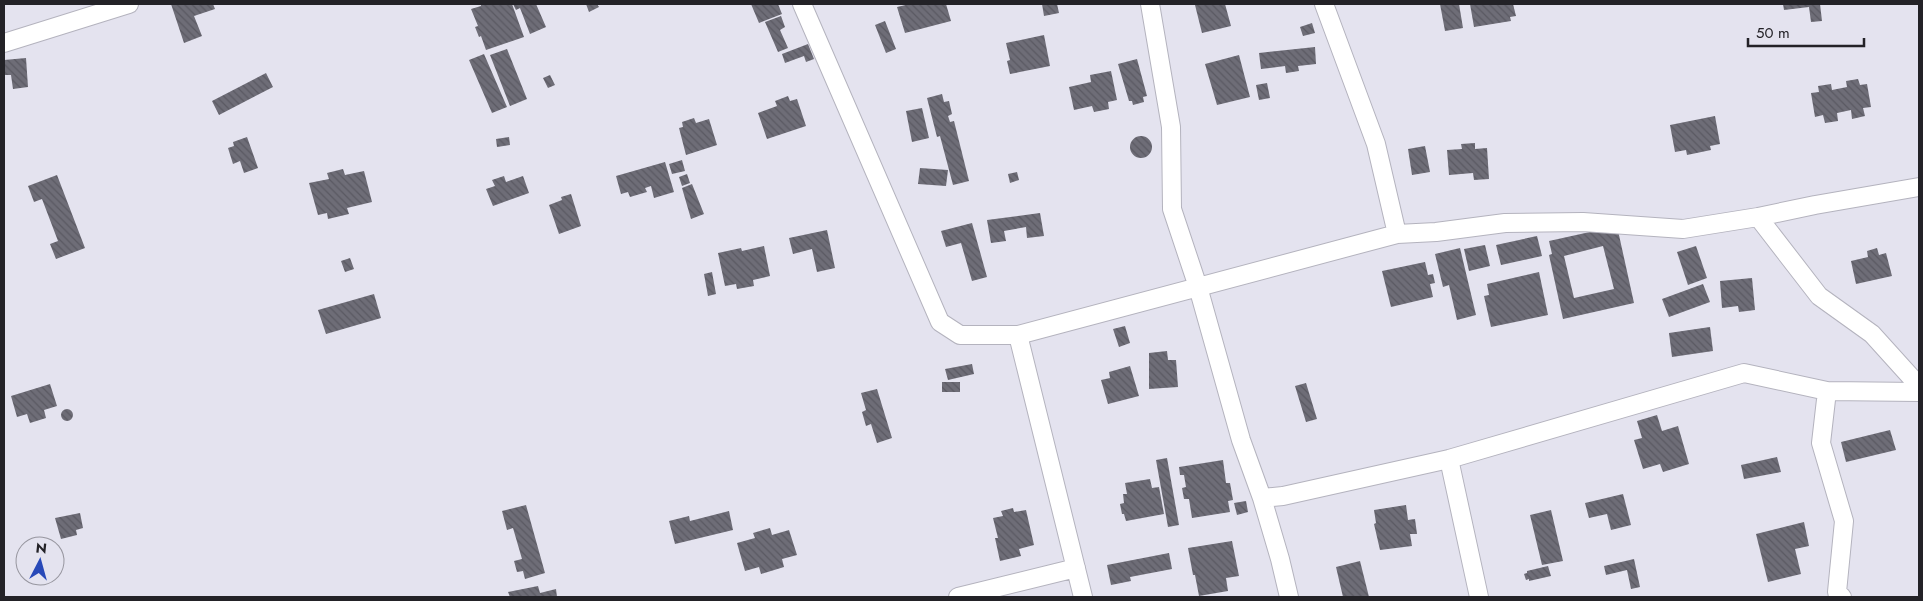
<svg xmlns="http://www.w3.org/2000/svg" width="1923" height="601" font-family="Jost,sans-serif">
<style>
.building{fill:url(#building-back-hatch);fill-rule:evenodd}
.lines{fill:none;stroke-linecap:round;stroke-linejoin:round}
.minor-casing{stroke:#b4b3be;stroke-width:20}
.minor{stroke:#fff;stroke-width:18}
</style>
<defs>
<pattern id="building-back-hatch" width="6" height="6" patternUnits="userSpaceOnUse" patternTransform="scale(1.25)"><rect width="6" height="6" fill="#6e6d77"/><path d="M-1 5l2 2M0 0l6 6M5-1l2 2" fill="none" stroke="#5a5962"/></pattern>
</defs>
<rect width="100%" height="100%" fill="#e4e3ef"/>
<path class="building" d="M171,4H213L215,9L194,16L202,36L184,43Z
M481,4H512L524,37L486,50L481,36L479,37L475,27L478,26L471,9L481,6Z
M513,4H536L546,27L530,34L520,8L516,10Z
M586,4H597L599,7L589,12Z
M751,4H778L782,14L759,23Z
M910,4H946L951,21L905,33L897,7Z
M1042,4H1057L1059,13L1044,16Z
M1199,4H1225L1231,26L1202,33L1195,5Z
M1440,4H1459L1463,28L1445,31Z
M1470,4H1513L1516,16L1510,17L1511,21L1474,27Z
M1783,4H1820L1822,21L1811,22L1809,7L1784,10Z
M781,16L785,27L780,30L788,48L778,52L765,22Z
M885,21L896,49L886,53L875,25Z
M1312,23L1315,33L1303,36L1300,27Z
M1044,35L1050,66L1010,74L1007,61L1010,60L1006,43Z
M808,44L814,59L806,62L804,56L785,63L782,54Z
M1315,47L1316,64L1298,66L1299,71L1286,73L1285,66L1261,69L1259,53Z
M507,49L527,99L510,106L490,55Z
M484,54L507,107L492,113L469,60Z
M1239,55L1250,97L1217,105L1205,64Z
M26,58L28,87L13,89L11,75H4V60Z
M1137,59L1147,96L1143,97L1144,102L1133,105L1132,101H1129L1118,64Z
M1111,71L1117,100L1108,102L1109,109L1094,112L1092,106L1074,110L1069,87L1091,82L1090,75Z
M266,73L273,87L219,115L212,101Z
M550,75L555,85L548,88L543,78Z
M1858,79L1860,85L1867,84L1871,107L1863,108L1865,116L1852,119L1851,110L1837,113L1838,121L1825,123L1823,115L1815,117L1811,93L1819,92L1818,86L1831,84L1832,90L1847,87L1846,81Z
M1267,83L1270,98L1259,100L1256,85Z
M942,94L944,102L949,101L952,114L948,116L950,122L954,121L969,181L953,185L940,136L937,137L927,98Z
M788,96L790,101L797,99L806,126L767,139L758,113L777,106L775,101Z
M922,108L929,138L912,142L906,111Z
M1715,116L1720,144L1710,146L1711,150L1687,155L1686,150L1675,152L1670,125Z
M694,118L696,123L709,119L717,145L686,155L679,128L683,127L682,122Z
M1130 147a11 11 0 1 1 22 0a11 11 0 1 1-22 0Z
M247,137L258,168L244,173L240,161L233,164L228,148L234,146L233,142Z
M509,137L510,145L497,147L496,139Z
M1475,143V149L1487,148L1489,179L1474,180L1473,173L1449,175L1447,150L1462,149L1461,144Z
M1425,146L1430,172L1412,175L1408,149Z
M682,160L685,171L672,174L669,164Z
M665,162L674,192L654,198L651,186L645,188L647,192L630,197L628,192L621,194L616,176Z
M920,168L948,170L946,186L918,184Z
M343,169L345,175L364,171L372,202L347,208L349,214L328,219L327,213L318,215L309,183L329,179L327,173Z
M1017,172L1019,180L1010,183L1008,174Z
M687,174L690,183L682,186L679,177Z
M57,175L85,248L56,259L50,244L58,241L42,199L34,202L28,186Z
M504,176L506,182L523,176L529,193L493,206L486,189L495,186L492,180Z
M692,184L704,214L691,219L682,188Z
M571,194L581,226L559,234L549,205L562,200L561,197Z
M1040,213L1044,236L1027,238L1026,227L1004,231L1006,241L991,243L987,220Z
M972,223L987,277L972,281L961,243L946,247L941,231Z
M1617,226L1634,303L1563,319L1549,255L1552,254L1549,241ZM1603,246L1614,289L1574,298L1564,256Z
M827,230L835,268L817,272L812,249L793,254L789,238Z
M1537,236L1542,256L1501,265L1496,245Z
M1485,245L1490,266L1469,271L1464,249Z
M764,246L770,276L753,280L754,286L737,289L736,284L725,286L718,253L741,248L742,251Z
M1696,246L1707,278L1688,285L1677,252Z
M1460,248L1476,315L1457,320L1449,285L1443,287L1435,254Z
M1877,248L1879,255L1886,253L1892,276L1856,284L1851,261L1868,257L1867,251Z
M350,258L354,269L345,272L341,261Z
M1425,262L1428,275L1433,274L1435,283L1430,284L1433,297L1391,307L1382,271Z
M712,272L716,294L708,296L704,274Z
M1539,272L1548,315L1491,327L1484,296L1489,295L1487,284Z
M1752,278L1755,310L1739,312L1738,306L1722,308L1720,281Z
M1703,284L1710,302L1669,317L1662,299Z
M374,294L381,318L326,334L318,310Z
M1125,326L1130,343L1119,347L1113,329Z
M1710,327L1713,351L1672,357L1669,333Z
M1167,351L1168,360H1176L1178,387L1149,389V353Z
M972,364L974,374L948,380L945,369Z
M1130,366L1139,396L1108,404L1101,380L1110,378L1109,372Z
M942,382H960V392H942Z
M1306,383L1317,419L1306,422L1295,386Z
M50,384L57,406L44,410L46,418L30,423L27,414L17,417L11,396Z
M877,389L892,438L877,443L871,424L866,426L862,412L866,410L861,393Z
M61 415a6 6 0 1 1 12 0a6 6 0 1 1-12 0Z
M1657,415L1662,431L1678,426L1689,464L1663,472L1660,464L1643,469L1634,440L1642,438L1637,421Z
M1890,430L1896,450L1846,462L1841,442Z
M1777,457L1781,472L1744,479L1741,465Z
M1167,458L1179,525L1168,527L1156,460Z
M1223,460L1226,483H1230L1233,500L1228,501L1230,512L1192,518L1189,499H1184L1182,488L1186,487L1184,475H1180L1179,467Z
M1150,479L1152,488L1159,487L1164,514L1126,521L1124,514H1122L1120,504L1124,503L1123,494H1127L1125,483Z
M1623,494L1631,525L1611,530L1607,514L1589,518L1585,503Z
M1246,501L1248,512L1237,515L1234,503Z
M526,505L545,573L525,579L523,571L517,572L514,561L522,559L513,528L507,530L502,511Z
M1406,505L1408,520L1415,519L1417,534H1410L1412,546L1380,550L1374,524L1376,523L1374,510Z
M1013,508L1014,512L1026,510L1034,545L1019,549L1021,556L1000,561L995,538H998L993,518L1003,516L1001,511Z
M1551,510L1563,561L1542,565L1530,515Z
M729,511L733,530L675,544L669,521L689,516L690,521Z
M80,513L83,528L76,530L77,535L61,539L55,518Z
M1804,522L1809,546L1795,549L1801,574L1768,582L1756,534Z
M770,528L772,535L789,530L797,555L782,559L784,567L761,574L759,567L745,571L737,543L755,538L753,533Z
M1232,541L1239,576L1226,578L1228,591L1199,596L1195,575H1193L1188,548Z
M1169,553L1172,569L1130,577L1131,581L1111,585L1107,565Z
M1634,559L1640,587L1631,589L1627,570L1606,575L1604,566Z
M1360,561L1369,597H1343L1336,567Z
M1548,566L1551,576L1529,581V579L1526,580L1524,574L1527,573V571Z
M538,586L540,593L556,589L557,597H510L508,592Z"/>
<g class="lines">
<g class="minor-casing">
<path id="minor" d="M802,4L940,322L960,335H1018L1397,234L1436,232L1505,223L1583,222L1683,229L1758,217L1815,205L1919,187
M1150,4L1171,127L1172,209L1198,287L1241,440L1262,498L1280,559L1289,597
M1324,4L1376,144L1397,234
M4,43L129,4
M1758,217L1819,296L1872,334L1919,386
M1018,335L1083,597
M1827,391L1821,443L1844,521L1837,592L1842,597
M1449,459L1479,597
M1262,498L1283,496L1449,459L1744,373L1827,391L1919,392
M958,597L1076,568"/>
</g>
<use href="#minor" class="minor"/>
</g>
<rect width="1923" height="601" fill="none" stroke="#232227" stroke-width="10"/>
<g transform="translate(40 561) rotate(6)"><circle r="24" fill="#e4e3ef" stroke="#97969f"/>
<path d="M0-4L9 19L0 12L-9 19Z" fill="#2849b8"/>
<text y="-8" font-size="14" font-weight="bold" text-anchor="middle" fill="#232227">N</text>
</g>
<path d="M1748 38v8h116v-8" fill="none" stroke="#232227" stroke-width="2.5"/>
<text x="1756" y="38" font-size="15" fill="#232227" stroke="#e4e3ef" stroke-width="4" paint-order="stroke">50 m</text>
</svg>
